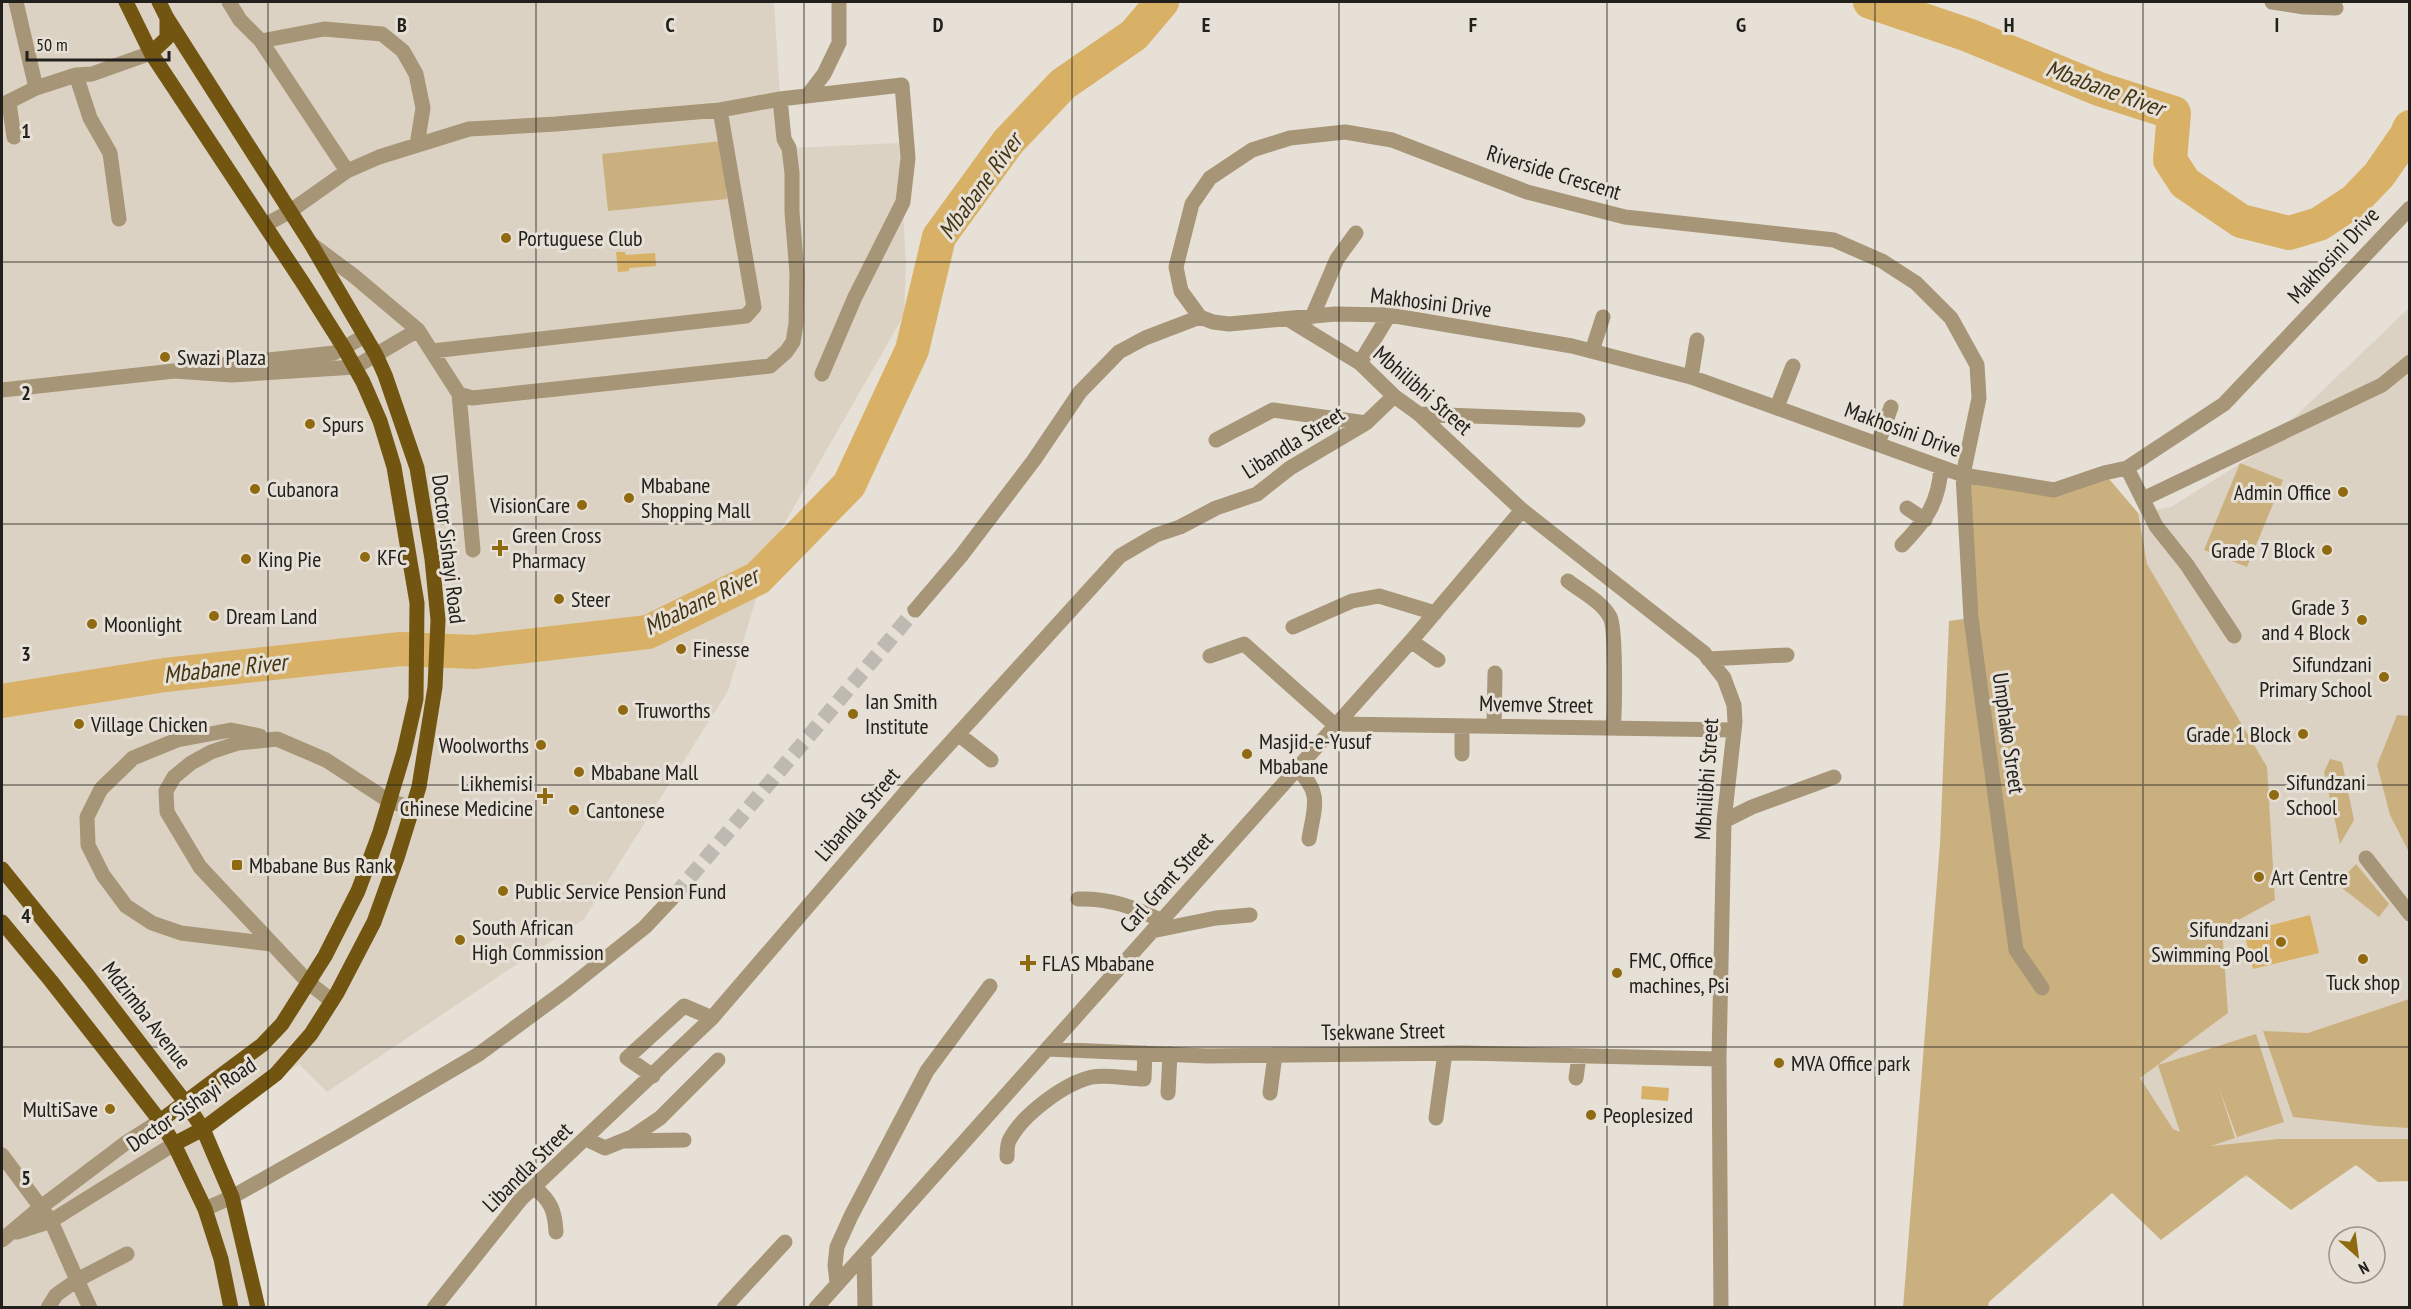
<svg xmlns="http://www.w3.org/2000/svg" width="2411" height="1309" font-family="'PT Sans Narrow',sans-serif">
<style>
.built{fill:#dcd2c3}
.green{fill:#cbb07f}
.water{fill:#d9b166}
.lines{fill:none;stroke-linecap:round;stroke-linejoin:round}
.river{stroke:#d9b166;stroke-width:34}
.minor-tunnel{stroke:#bfbab1;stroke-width:15;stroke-dasharray:15 8;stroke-linecap:butt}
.minor{stroke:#a69576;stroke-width:15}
.major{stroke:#735512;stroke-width:15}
.grid{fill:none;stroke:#22201c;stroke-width:1.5;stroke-opacity:0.55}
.poi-dot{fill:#906a11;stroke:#e6e0d6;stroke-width:2}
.labels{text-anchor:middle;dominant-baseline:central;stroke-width:6;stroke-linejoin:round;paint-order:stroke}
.street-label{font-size:22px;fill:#22201c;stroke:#e6e0d6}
.poi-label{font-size:22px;fill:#22201c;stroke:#e6e0d6;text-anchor:start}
.water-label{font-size:24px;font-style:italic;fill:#453513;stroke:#e6e0d6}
.grid-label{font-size:20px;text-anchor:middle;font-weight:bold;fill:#22201c;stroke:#e6e0d6;stroke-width:6;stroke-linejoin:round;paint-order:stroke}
</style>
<rect width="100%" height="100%" fill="#e6e0d6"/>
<path class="built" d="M2,2H774L781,112L789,148L899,143L906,263L904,315L773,543L728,691L584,919L327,1092L299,1064L203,1129L258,1307L2,1308Z
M2409,308V1160L2157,1188L2140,1077L2138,513L2171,507L2257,453Z"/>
<path class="green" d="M722,141L727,199L608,211L602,154Z
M2240,463L2283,480L2247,567L2204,550Z
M2104,473L2138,513L2147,564L2267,767L2275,900L2222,929L2228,1013L2140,1078L2173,1129L2180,1132L2158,1065L2256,1034L2284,1122L2237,1137L2219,1088L2235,1138L2211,1146L2279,1139H2409V1181L2378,1182L2356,1165L2291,1210L2246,1175L2161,1240L2112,1193L1989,1302L1988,1307L1903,1308L1940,844L1949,621L1970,618L1963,475L2054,490Z
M2397,715L2409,716V852L2390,815L2377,765Z
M2330,759L2342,762L2354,820L2340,844L2324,772Z
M2356,864L2389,904L2379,917L2337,884Z
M2409,999V1128L2376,1126L2293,1117L2263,1031L2308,1033Z"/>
<path class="water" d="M616,252H625L626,255L655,253L656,266L629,268V271L618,272Z
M2310,915L2319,953L2253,969L2244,932Z
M1642,1086L1669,1088L1668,1101L1641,1099Z"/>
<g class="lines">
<path class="river" d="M1870,2L1968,35L2099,89L2174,113L2170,160L2185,183L2241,221L2289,233L2319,224L2354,201L2379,175L2406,136L2410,127
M2,701L165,675L401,649L474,652L648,632L758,578L849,485L912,350L939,237L1008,142L1063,84L1134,35L1162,2"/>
<path class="minor-tunnel" d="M675,895L915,610"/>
<path class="minor" d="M16,2L36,88
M229,2L240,20L261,41L347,171
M2272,2L2304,7L2336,8
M261,41L324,29L382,34L403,51L416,74L423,108L417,145
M76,75L90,118L110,153L119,219
M808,95L824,74L839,43V2
M9,103L14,137
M2,105L36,88L76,75L92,74L151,53
M265,225L289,212L347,171L379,157L469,129L556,124L720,110L780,99L902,85L908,158L903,202L855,297L822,374
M311,244L354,276L418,330L459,394L472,398L770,366L786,352L793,342L796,324L797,273L792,212V173L789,148L784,139L780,99
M1312,317L1337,259L1356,233
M1288,319L1360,363L1394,396L1419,414L1522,510L1704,653L1724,678L1734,705L1735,722L1724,821L1719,1059L1721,1308
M432,351L746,316L754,307L720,110
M1592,351L1603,317
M1360,363L1389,315
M201,367L334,353L365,336
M1691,377L1697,340
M2,390L174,371L232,375L355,367L418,330
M459,394L473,550
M1777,407L1793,366
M1419,414L1578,420
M1216,440L1273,410L1366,423
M1878,444L1891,407
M2127,468L2156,526L2187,565L2234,636
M2143,499L2382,385L2410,362
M1907,508L1925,520
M1902,545C1926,520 1939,503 1941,467
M1568,581C1582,592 1601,601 1610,617C1616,628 1615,711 1613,728
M915,610L961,556L1034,460L1080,392L1119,352L1145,338L1200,317
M1293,627L1352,601L1379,596L1435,613
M1411,641L1438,660
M1210,656L1244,644L1336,726
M1708,659L1787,655
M1337,724L1734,730
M1494,726L1495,673
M958,734L991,760
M260,736L231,730L177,740L133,758L101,789L87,817L88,845L103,875L126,906L152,923L181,933L271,944
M1462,754V726
M1297,769C1323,793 1314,808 1309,839
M1724,821L1752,807L1834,777
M2366,858L2410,914
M1078,899C1110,898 1134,907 1162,921
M1152,931L1216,918L1250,915
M2042,988L2016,950L1971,618L1963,475L1979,398L1977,365L1951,318L1916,283L1882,261L1834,240L1625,217L1527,192L1392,140L1345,132L1290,138L1252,150L1210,178L1192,204L1176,267L1181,291L1200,317L1213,322L1229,324L1335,314L1389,315L1572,346L1691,377L1963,475L2054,490L2104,473L2127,468L2224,404L2410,208
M332,1001L309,983L200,867L167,812L166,791L174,777L191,763L211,752L238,743L277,739L326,760L389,801L413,808
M1047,1049L1207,1056L1464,1053L1719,1059
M653,1076L627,1058L684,1006L712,1018
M1576,1078L1579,1056
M1168,1093L1170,1054
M1270,1093L1275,1055
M1436,1118L1445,1053
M586,1139L605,1148L632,1137L660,1118L718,1060
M627,1141L684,1140
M2,1155L51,1221L77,1280L127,1254
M1007,1157C1007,1151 1007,1143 1010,1139C1023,1114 1065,1083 1092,1077C1107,1074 1128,1079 1144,1079L1145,1053
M534,1187C551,1201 555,1211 556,1232
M205,1209L232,1197L338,1137L479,1054L566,990L645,927L675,895
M17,1232L51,1221L174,1144
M2,1240L41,1207L127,1142L160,1121
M864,1256L865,1308
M837,1282L835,1265L837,1247L851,1216L927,1071L990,986
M48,1308L56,1295L77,1280L90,1308
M434,1308L521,1199L712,1018L911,786L1120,556L1156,535L1180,527L1216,508L1257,494L1290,468L1366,423L1394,396
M724,1308L785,1242
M816,1308L1411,641L1522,510"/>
<path class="major" d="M126,2L151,53L303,283L344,348L363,382L380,421L394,467L417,603L416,699L404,752L380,832L358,891L325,956L282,1024L262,1045L160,1121
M159,2L167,18L311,244L376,355L385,375L417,468L432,559L438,620L435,687L419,787L397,858L374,922L337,993L311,1034L276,1074L203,1129L174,1144
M151,53L167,38V18
M2,869L89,977L185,1102L203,1129L232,1197L258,1308
M2,922L51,981L109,1055L160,1121L174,1144L205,1209L221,1259L231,1308"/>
</g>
<path class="grid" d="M268,2V1308M536,2V1308M804,2V1308M1072,2V1308M1339,2V1308M1607,2V1308M1875,2V1308M2143,2V1308M2,262H2410M2,524H2410M2,785H2410M2,1047H2410"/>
<g class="poi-dot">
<circle cx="506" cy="238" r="6"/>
<circle cx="165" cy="357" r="6"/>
<circle cx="310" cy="424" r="6"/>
<circle cx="255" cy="489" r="6"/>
<circle cx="2343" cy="492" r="6"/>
<circle cx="629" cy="498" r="6"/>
<circle cx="582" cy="505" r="6"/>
<path d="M497 539h6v6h6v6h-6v6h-6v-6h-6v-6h6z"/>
<circle cx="2327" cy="550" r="6"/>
<circle cx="365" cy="557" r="6"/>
<circle cx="246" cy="559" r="6"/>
<circle cx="559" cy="599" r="6"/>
<circle cx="214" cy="616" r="6"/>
<circle cx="2362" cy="620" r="6"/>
<circle cx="92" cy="624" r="6"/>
<circle cx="681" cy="649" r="6"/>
<circle cx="2384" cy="677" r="6"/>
<circle cx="623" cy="710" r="6"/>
<circle cx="853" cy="714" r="6"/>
<circle cx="79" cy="724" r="6"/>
<circle cx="2303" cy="734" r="6"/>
<circle cx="541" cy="745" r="6"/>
<circle cx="1247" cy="754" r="6"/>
<circle cx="579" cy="772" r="6"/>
<circle cx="2274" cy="795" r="6"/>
<path d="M542 787h6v6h6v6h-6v6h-6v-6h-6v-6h6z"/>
<circle cx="574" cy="810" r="6"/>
<rect x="231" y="859" width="12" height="12" rx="3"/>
<circle cx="2259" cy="877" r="6"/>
<circle cx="503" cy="891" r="6"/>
<circle cx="460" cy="940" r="6"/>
<circle cx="2281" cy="942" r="6"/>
<circle cx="2363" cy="959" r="6"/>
<path d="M1025 954h6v6h6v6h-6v6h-6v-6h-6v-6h6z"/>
<circle cx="1617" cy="973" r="6"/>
<circle cx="1779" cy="1063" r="6"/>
<circle cx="110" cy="1109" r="6"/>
<circle cx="1591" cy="1115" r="6"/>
</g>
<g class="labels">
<g class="street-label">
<text transform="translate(1554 172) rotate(17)">Riverside Crescent</text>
<text transform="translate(2333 255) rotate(-47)">Makhosini Drive</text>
<text transform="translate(1431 302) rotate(7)">Makhosini Drive</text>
<text transform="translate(1423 390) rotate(41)">Mbhilibhi Street</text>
<text transform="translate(1903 429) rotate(20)">Makhosini Drive</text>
<text transform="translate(1293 442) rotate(-32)">Libandla Street</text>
<text transform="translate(449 549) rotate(83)">Doctor Sishayi Road</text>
<text transform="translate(1536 704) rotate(1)">Mvemve Street</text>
<text transform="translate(2009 733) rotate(82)">Umphako Street</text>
<text transform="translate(1706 779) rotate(-86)">Mbhilibhi Street</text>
<text transform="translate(857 814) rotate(-49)">Libandla Street</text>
<text transform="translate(1166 882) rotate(-48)">Carl Grant Street</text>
<text transform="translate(147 1015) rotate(52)">Mdzimba Avenue</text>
<text transform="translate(1383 1031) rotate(-1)">Tsekwane Street</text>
<text transform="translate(191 1104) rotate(-34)">Doctor Sishayi Road</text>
<text transform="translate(527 1167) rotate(-45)">Libandla Street</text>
</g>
<g class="poi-label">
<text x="518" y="238">Portuguese Club</text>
<text x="177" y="357">Swazi Plaza</text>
<text x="322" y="424">Spurs</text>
<text x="641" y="485">Mbabane<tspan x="641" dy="25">Shopping Mall</tspan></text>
<text x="267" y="489">Cubanora</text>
<text x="2331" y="492" text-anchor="end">Admin Office</text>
<text x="570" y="505" text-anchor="end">VisionCare</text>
<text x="512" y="535">Green Cross<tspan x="512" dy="25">Pharmacy</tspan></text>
<text x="2315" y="550" text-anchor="end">Grade 7 Block</text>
<text x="377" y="557">KFC</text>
<text x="258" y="559">King Pie</text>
<text x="571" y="599">Steer</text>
<text x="2350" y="607" text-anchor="end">Grade 3<tspan x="2350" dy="25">and 4 Block</tspan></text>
<text x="226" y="616">Dream Land</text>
<text x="104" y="624">Moonlight</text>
<text x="693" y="649">Finesse</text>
<text x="2372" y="664" text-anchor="end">Sifundzani<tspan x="2372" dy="25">Primary School</tspan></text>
<text x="865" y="701">Ian Smith<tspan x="865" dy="25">Institute</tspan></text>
<text x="635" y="710">Truworths</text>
<text x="91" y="724">Village Chicken</text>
<text x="2291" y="734" text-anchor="end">Grade 1 Block</text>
<text x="1259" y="741">Masjid-e-Yusuf<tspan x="1259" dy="25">Mbabane</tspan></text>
<text x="529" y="745" text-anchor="end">Woolworths</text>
<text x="591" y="772">Mbabane Mall</text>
<text x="2286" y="782">Sifundzani<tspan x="2286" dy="25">School</tspan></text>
<text x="533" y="783" text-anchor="end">Likhemisi<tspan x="533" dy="25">Chinese Medicine</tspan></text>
<text x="586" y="810">Cantonese</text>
<text x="249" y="865">Mbabane Bus Rank</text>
<text x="2271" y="877">Art Centre</text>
<text x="515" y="891">Public Service Pension Fund</text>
<text x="472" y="927">South African<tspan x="472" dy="25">High Commission</tspan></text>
<text x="2269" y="929" text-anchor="end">Sifundzani<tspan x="2269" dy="25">Swimming Pool</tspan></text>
<text x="1629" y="960">FMC, Office<tspan x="1629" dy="25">machines, Psi</tspan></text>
<text x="1042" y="963">FLAS Mbabane</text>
<text x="2363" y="982" text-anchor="middle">Tuck shop</text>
<text x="1791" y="1063">MVA Office park</text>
<text x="98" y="1109" text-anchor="end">MultiSave</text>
<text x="1603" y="1115">Peoplesized</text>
</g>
<g class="water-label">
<text transform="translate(2105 88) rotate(20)">Mbabane River</text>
<text transform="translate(980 186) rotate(-54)">Mbabane River</text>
<text transform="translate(701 601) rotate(-26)">Mbabane River</text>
<text transform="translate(225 668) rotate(-6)">Mbabane River</text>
</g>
</g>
<g class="grid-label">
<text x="402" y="32">B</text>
<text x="670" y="32">C</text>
<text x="938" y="32">D</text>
<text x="1206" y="32">E</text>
<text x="1473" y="32">F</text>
<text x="1741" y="32">G</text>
<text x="2009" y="32">H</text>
<text x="2277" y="32">I</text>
<text x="26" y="138">1</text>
<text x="26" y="400">2</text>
<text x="26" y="661">3</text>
<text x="26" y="923">4</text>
<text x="26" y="1185">5</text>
</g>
<rect width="2411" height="1309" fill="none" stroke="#22201c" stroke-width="6"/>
<g transform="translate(2357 1255) rotate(152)"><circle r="28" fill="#e6e0d6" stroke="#98938c" stroke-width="1.5"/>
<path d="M0-4.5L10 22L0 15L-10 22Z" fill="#906a11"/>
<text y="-9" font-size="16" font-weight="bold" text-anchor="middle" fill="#22201c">N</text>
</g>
<path d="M27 51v9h142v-9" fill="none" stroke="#22201c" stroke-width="3"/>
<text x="36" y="51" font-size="18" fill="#22201c" stroke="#e6e0d6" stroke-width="4.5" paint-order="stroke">50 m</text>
</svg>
